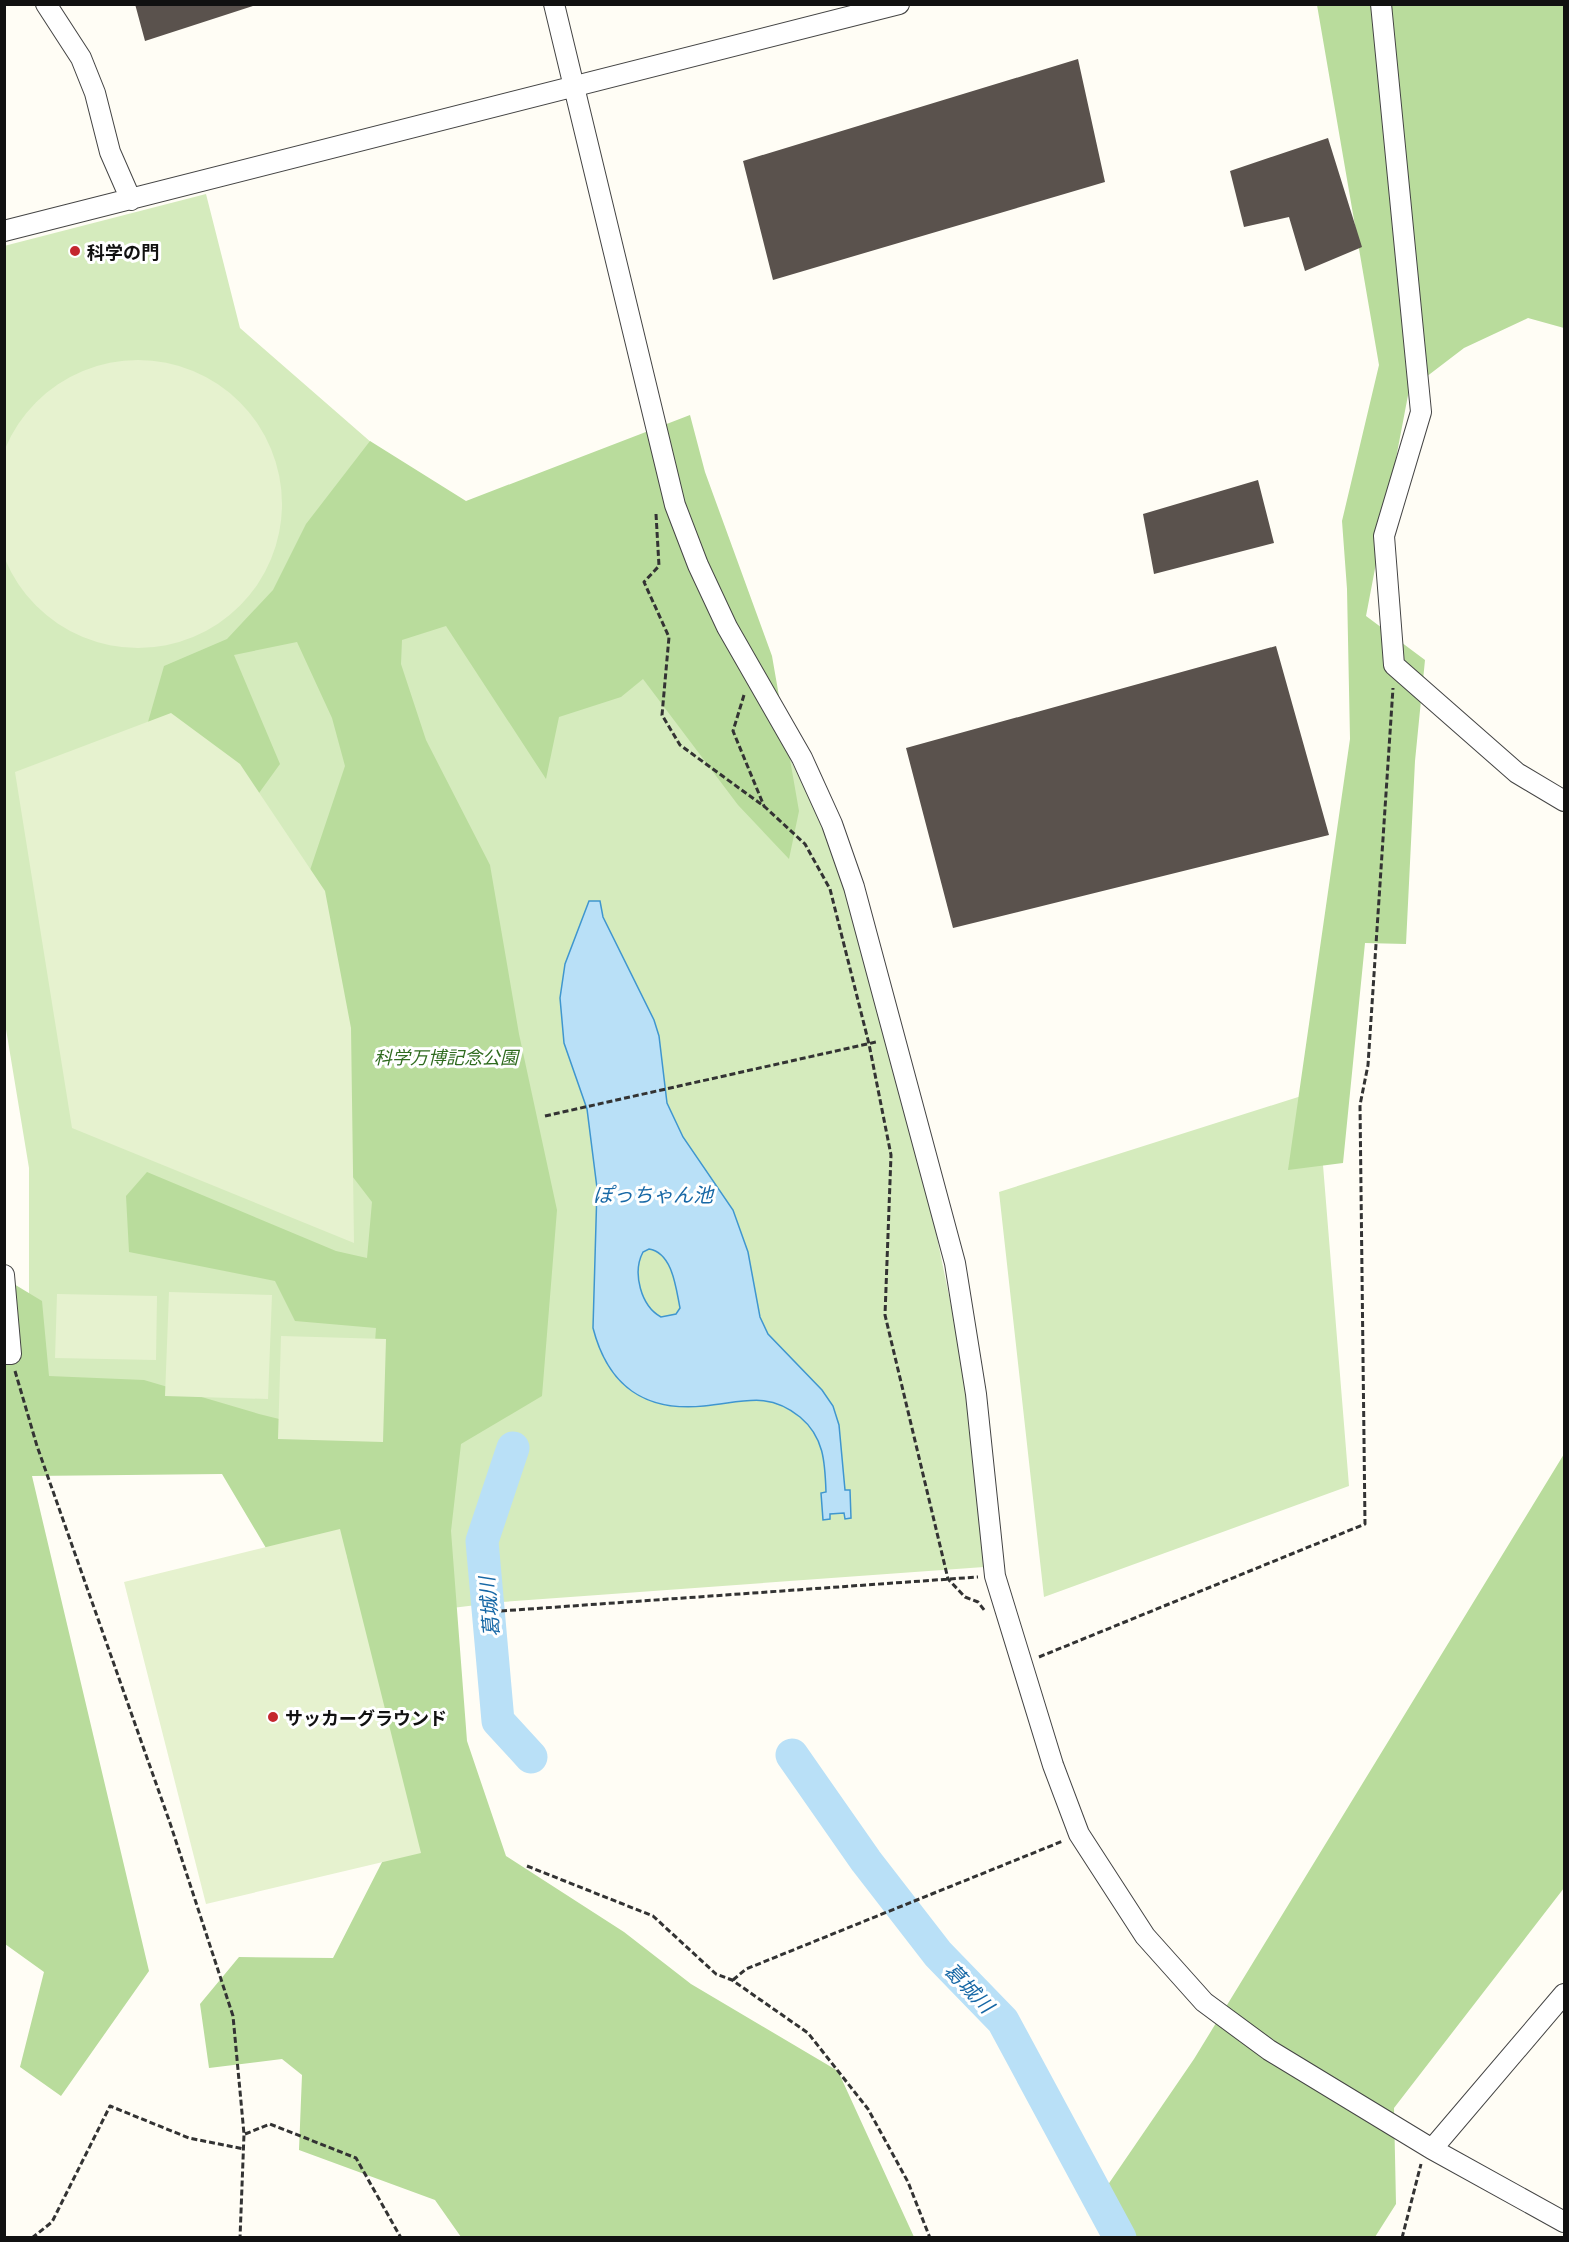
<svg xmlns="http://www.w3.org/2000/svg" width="1569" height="2242" font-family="Georgia,'Noto Sans JP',serif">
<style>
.green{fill:#d5ebbd}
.forest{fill:#b9dc9c}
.pitch{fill:#e6f2cf}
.water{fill:#b9e0f7;stroke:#3f96cf;stroke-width:1.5;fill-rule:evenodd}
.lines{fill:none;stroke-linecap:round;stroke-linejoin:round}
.river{stroke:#b9e0f7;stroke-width:33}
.building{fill:#5a524d}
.minor-casing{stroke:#444;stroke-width:22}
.path{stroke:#333;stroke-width:3;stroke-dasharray:6 3;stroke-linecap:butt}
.minor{stroke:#fff;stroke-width:20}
.poi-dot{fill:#c4262e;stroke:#fff;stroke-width:2}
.labels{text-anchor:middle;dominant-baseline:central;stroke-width:6;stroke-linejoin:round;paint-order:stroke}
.poi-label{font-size:18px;font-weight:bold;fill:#111;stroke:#fff;text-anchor:start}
.park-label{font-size:18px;font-style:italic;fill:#2f6b1f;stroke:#fff}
.water-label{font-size:20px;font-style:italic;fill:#1768a6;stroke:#fff}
</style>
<rect width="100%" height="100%" fill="#fffdf5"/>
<path class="green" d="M206,194L240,328L458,518L779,737L823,824L845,890L933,1218L962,1359L984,1567L502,1602L385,1616L255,1443L50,1451L29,1367V1168L4,1017V246Z
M1317,1091L1349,1486L1044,1597L999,1192Z"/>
<path class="forest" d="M1317,5H1564V328L1528,318L1464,348L1409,390L1366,616L1425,660L1415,761L1406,944L1365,943L1343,1163L1288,1170L1350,739L1347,589L1342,521L1379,365Z
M690,415L705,472L772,656L799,811L789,859L738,805L643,679L621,697L559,717L546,779L446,626L402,640L401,664L426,740L490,865L519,1034L557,1210L542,1396L461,1444L451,1531L467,1741L506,1856L624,1932L691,1984L838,2071L914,2237H461L435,2200L299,2150L302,2075L282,2059L209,2068L200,2004L239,1957L333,1958L401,1825L346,1554L266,1548L222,1474L32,1476L149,1971L61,2096L20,2067L44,1972L5,1944L4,1278L42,1301L49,1376L144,1380L259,1414L368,1441L376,1328L295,1321L275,1281L129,1252L126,1196L147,1172L336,1251L367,1258L372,1202L323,1138L302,894L345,766L332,718L297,642L234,655L280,764L233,829L130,785L164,666L227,639L273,590L306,524L370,441L466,501Z
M1564,1454V1888L1394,2108L1396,2204L1375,2237H1137L1103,2192L1194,2059Z"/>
<path class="pitch" d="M-6 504a144 144 0 1 1 288 0a144 144 0 1 1-288 0Z
M171,713L240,764L325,891L351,1028L354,1243L72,1128L15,772Z
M169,1292L272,1295L268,1399L165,1396Z
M57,1294L157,1296L156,1360L55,1358Z
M281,1336L386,1339L383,1442L278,1439Z
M340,1529L421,1853L206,1904L124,1582Z"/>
<path class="water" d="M589,901H600L603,917L654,1020L659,1036L667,1103L683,1137L733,1210L748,1252L760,1317L768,1334L822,1390L833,1406L839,1425L845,1490H850L851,1518L845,1519L844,1513L830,1514V1519L823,1520L821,1493L826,1492C825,1462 824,1437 800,1417C767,1390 741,1403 704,1406C644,1412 608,1386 593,1328L597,1188L587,1109L564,1043L560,998L565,964ZM649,1249C673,1253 676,1289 680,1308L676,1314L661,1317C641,1306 632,1273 643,1252Z"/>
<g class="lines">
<path class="river" d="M513,1448L482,1541L498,1721L531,1757
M792,1755L866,1861L938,1954L1003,2021L1120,2238"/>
</g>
<path class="building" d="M135,4H256V5L145,41Z
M1078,59L1105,182L773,280L743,161Z
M1328,138L1362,247L1305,271L1289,217L1244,227L1230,171Z
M1258,480L1274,543L1154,574L1143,514Z
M1276,646L1329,835L953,928L906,748Z"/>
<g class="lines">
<g class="minor-casing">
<path id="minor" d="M46,4L81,58L95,93L110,152L131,200
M554,4L675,505L698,565L727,627L802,758L832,824L854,887L955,1263L976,1394L995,1576L1053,1765L1079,1834L1145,1936L1204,2002L1269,2050L1432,2149L1564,2222
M1381,4L1421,412L1384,536L1394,665L1517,773L1564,801
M4,231L899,4
M4,1275L11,1354H4
M1432,2149L1564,1994"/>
</g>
<path class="path" d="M656,514L659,566L644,582L669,637L662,715L680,745L765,807L805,844L830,889L869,1044L891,1155L885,1315L948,1579L965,1597L978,1602L985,1611
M744,695L733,731L764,806
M545,1116L876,1042
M15,1371L37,1446L170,1823L233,2016L244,2134L240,2238
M501,1611L978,1577
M1039,1657L1365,1524L1360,1105L1368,1065L1393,688
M527,1866L653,1916L716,1974L732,1980L808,2033L868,2109L908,2182L930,2238
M733,1980L746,1969L1063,1841
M245,2134L270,2124L356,2158L401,2238
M32,2238L52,2222L110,2106L189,2138L244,2149
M1402,2238L1421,2164"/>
<use href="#minor" class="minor"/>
</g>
<g class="poi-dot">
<circle cx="75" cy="251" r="6"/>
<circle cx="273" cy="1717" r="6"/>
</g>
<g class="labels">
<g class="poi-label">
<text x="87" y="251">科学の門</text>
<text x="285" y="1717">サッカーグラウンド</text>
</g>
<g class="park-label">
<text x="446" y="1056">科学万博記念公園</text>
</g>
<g class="water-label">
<text x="653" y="1193">ぽっちゃん池</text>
<text transform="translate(488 1607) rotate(-95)">葛城川</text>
<text transform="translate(970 1987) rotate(46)">葛城川</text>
</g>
</g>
<rect width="1569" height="2242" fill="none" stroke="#111111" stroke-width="12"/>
</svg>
